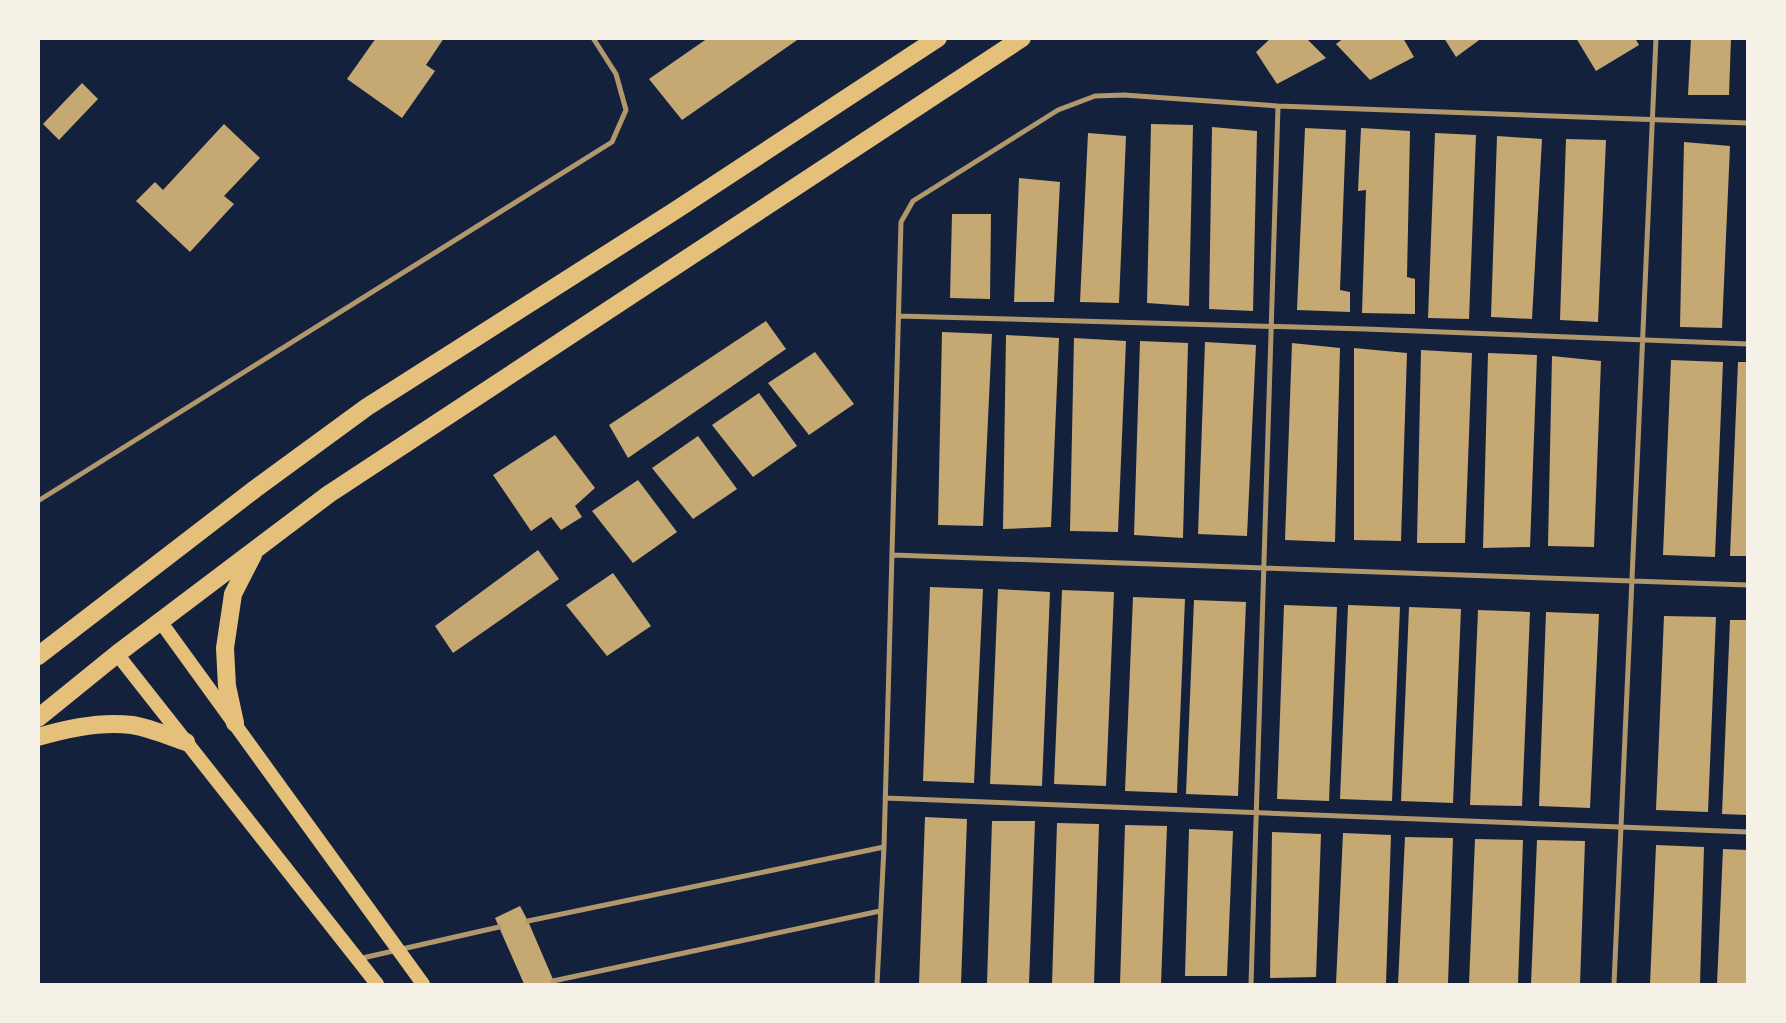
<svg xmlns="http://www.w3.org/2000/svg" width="1786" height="1023" font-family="'Times New Roman',serif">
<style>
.building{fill:#c6a872}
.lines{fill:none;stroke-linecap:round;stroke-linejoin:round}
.service{stroke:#b1986c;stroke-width:5}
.secondary{stroke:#e5c07b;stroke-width:14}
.primary{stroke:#e5c07b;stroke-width:18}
</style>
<rect width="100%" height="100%" fill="#14213d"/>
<path class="building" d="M376,38H444L426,65L435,71L402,118L347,79Z
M708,38H800L682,120L649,79Z
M1271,38H1306L1326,58L1277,84L1256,52Z
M1344,38H1403L1414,57L1370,80L1336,44Z
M1444,38H1482L1456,57Z
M1576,38H1635L1639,45L1596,71Z
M1691,38H1731L1729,95H1688Z
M82,83L98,99L59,140L43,124Z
M224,124L260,158L224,196L234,204L190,252L136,201L155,182L163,190Z
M1151,124L1193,125L1189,306L1147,303Z
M1212,127L1257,131L1253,311L1209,309Z
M1305,128L1346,130L1340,290L1350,292V312L1297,310Z
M1361,128L1410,131L1407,277L1415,279V314L1362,313L1366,190L1358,191Z
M1088,133L1126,136L1119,303L1080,302Z
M1435,133L1476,135L1469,319L1428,318Z
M1497,136L1542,139L1532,319L1491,317Z
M1566,139L1606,140L1598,322L1560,320Z
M1684,142L1730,146L1722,328L1680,327Z
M1019,178L1060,182L1054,302H1014Z
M952,214H991L990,299L950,298Z
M766,321L786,349L628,458L609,425Z
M942,332L992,334L983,526L938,525Z
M1006,335L1059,338L1051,527L1003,529Z
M1074,338L1126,341L1118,532L1070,531Z
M1140,341L1188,343L1183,538L1134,535Z
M1205,342L1256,345L1247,536L1198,534Z
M1292,343L1340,348L1335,542L1285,540Z
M1354,348L1407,353L1401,541L1354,540Z
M1421,350L1472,353L1465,543H1417Z
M815,352L854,404L809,435L768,383Z
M1488,353L1537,355L1530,547L1483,548Z
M1552,356L1601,361L1594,547L1548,546Z
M1671,360L1723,362L1715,557L1663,555Z
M1738,362H1748V556H1730Z
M759,393L797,446L753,477L712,425Z
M555,435L595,488L575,506L582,517L561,530L551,517L531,531L493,475Z
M698,436L737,489L693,519L652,468Z
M638,480L677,532L633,563L592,511Z
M538,550L559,579L453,653L435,626Z
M613,573L651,626L607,656L566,605Z
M930,587L983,589L974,783L923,781Z
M998,589L1050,592L1042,786L990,784Z
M1062,590L1114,592L1106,786L1054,784Z
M1133,597L1185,599L1177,793L1125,791Z
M1194,600L1246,602L1238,796L1186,794Z
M1284,605L1337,607L1329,801L1277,799Z
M1348,605L1400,607L1392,801L1340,799Z
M1409,607L1461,609L1453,803L1401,801Z
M1478,610L1530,612L1522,806L1470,805Z
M1546,612L1599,614L1590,808L1539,806Z
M1664,616L1716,617L1708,812L1656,810Z
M1730,620H1748V815L1722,814Z
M925,817L967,819L961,984H919Z
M992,821H1035L1029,984H987Z
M1057,823L1099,824L1094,984H1052Z
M1125,825L1167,826L1161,984H1120Z
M1189,829L1233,831L1227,976H1185Z
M1272,832L1321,834L1316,977L1270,978Z
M1343,833L1391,835L1386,984H1336Z
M1405,837L1453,838L1448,984H1398Z
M1475,839L1523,840L1518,984H1469Z
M1537,840L1585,841L1580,984H1531Z
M1656,845L1704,847L1700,984H1650Z
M1723,849L1748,850V984H1717Z
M520,906L528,921L555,984H524L495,918Z"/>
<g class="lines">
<path class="service" d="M899,316L1365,329L1748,344
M38,501L612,142L626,110L616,74L593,38
M893,555L1748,585
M885,798L1748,832
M528,921L884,847
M358,959L499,927
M553,981L880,911
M877,984L884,847L901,222L913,201L1058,110L1095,96L1124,95L1278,106L1748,123
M1251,984L1278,106
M1614,984L1656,38"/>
<path class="secondary" d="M160,621L423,984
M117,654L377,984"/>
<path class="primary" d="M38,656L255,489L367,407L676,210L938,38
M38,718L117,654L329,494L1022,38
M235,723L227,686L225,648L233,594L253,555
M38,737C68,728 101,721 132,725C150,728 169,736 186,742"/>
</g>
<rect width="1786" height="1023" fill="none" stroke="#f6f1e7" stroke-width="80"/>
</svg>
